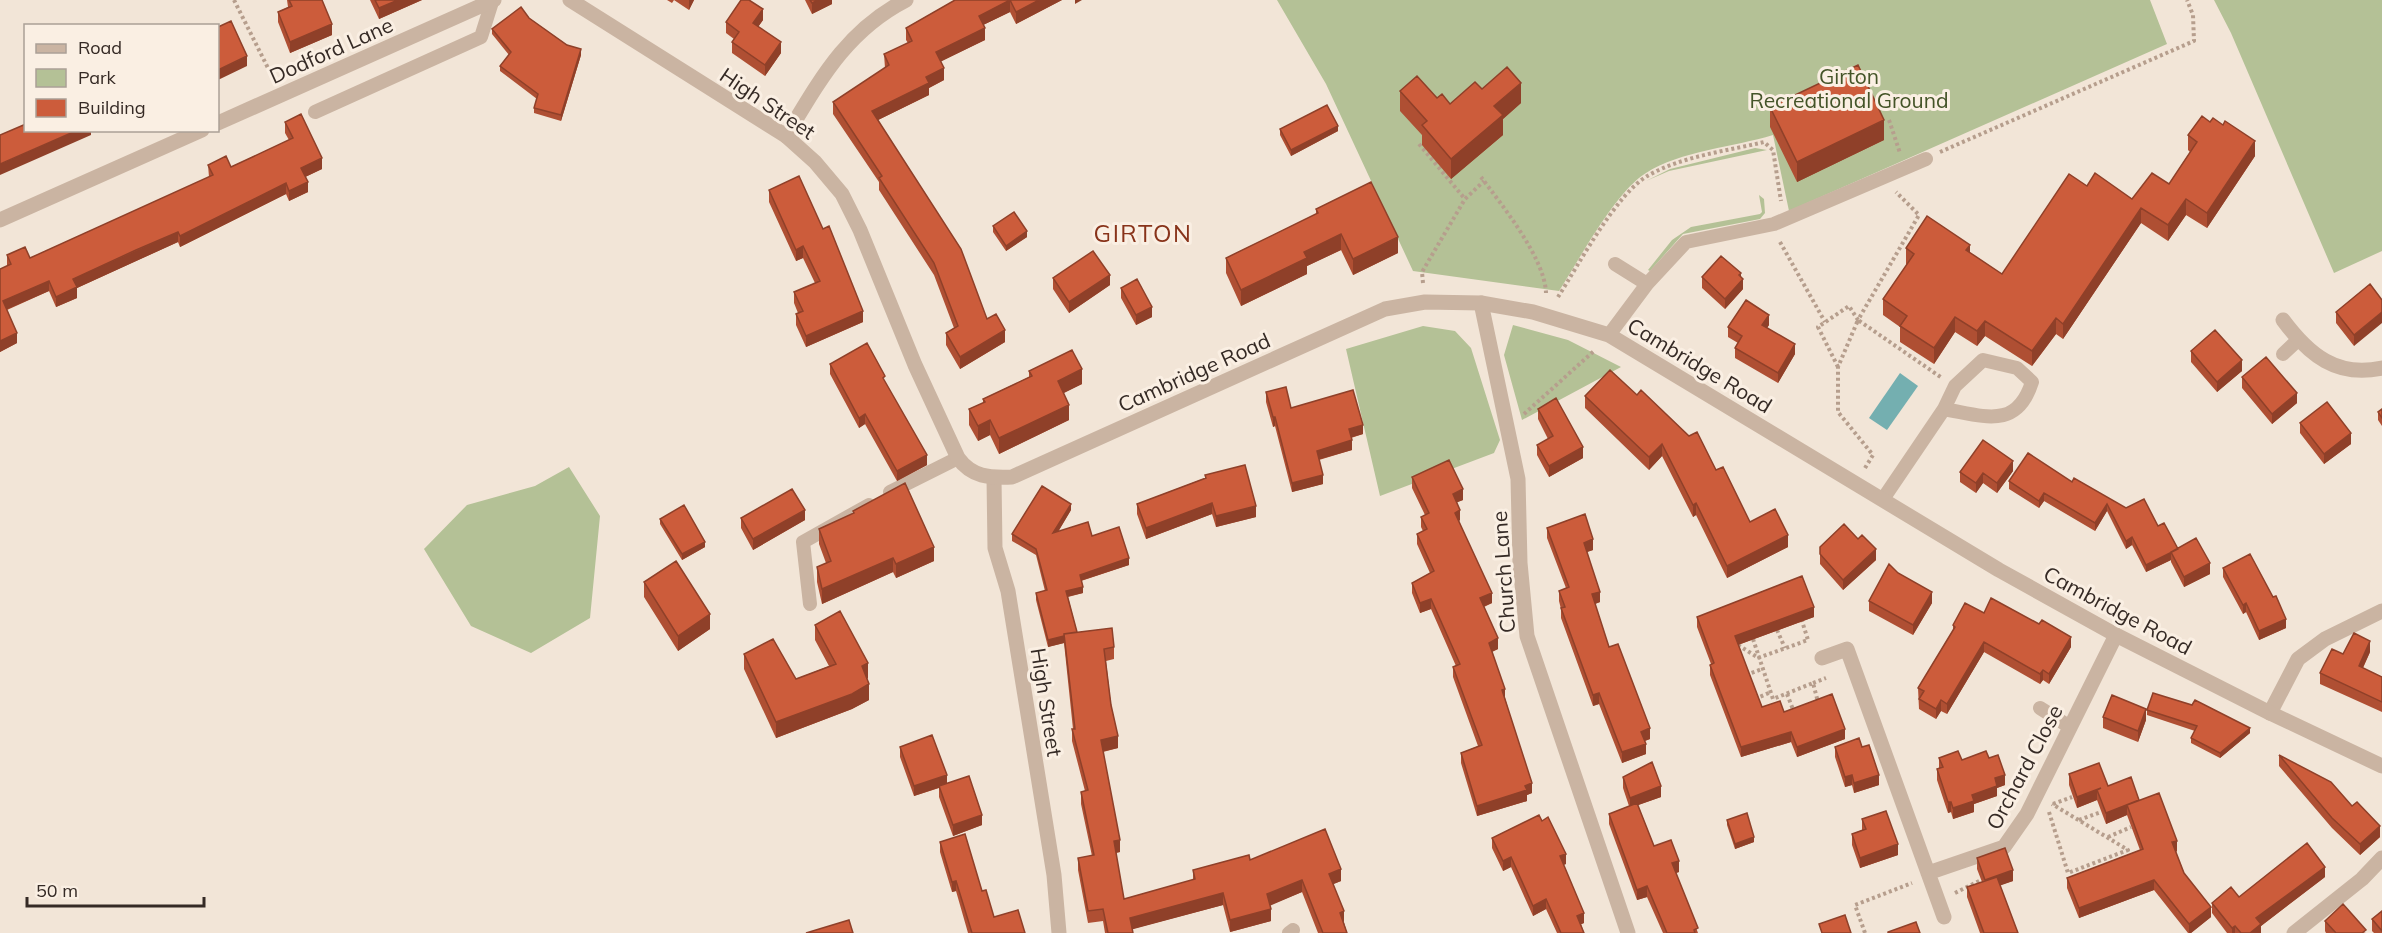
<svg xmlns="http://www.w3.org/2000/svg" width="2382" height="933" font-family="Mulish,sans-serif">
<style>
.green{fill:#b4c196}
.water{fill:#74afb0}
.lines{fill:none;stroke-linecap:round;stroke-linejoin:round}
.path{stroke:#b69e8d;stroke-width:4;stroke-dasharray:3 3;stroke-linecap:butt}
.service{stroke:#cab4a2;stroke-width:14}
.minor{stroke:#cab4a2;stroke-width:15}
.tertiary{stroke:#cab4a2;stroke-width:15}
.wall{fill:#af4f33}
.shaded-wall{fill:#8f4029}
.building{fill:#cc5c3b;stroke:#8f4029;stroke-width:1.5}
.labels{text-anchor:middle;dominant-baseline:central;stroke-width:6;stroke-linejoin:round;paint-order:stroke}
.street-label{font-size:21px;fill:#352a25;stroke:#faefe3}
.park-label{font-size:21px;fill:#445428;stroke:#faefe3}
.quarter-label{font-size:24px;letter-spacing:1.5px;fill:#88331a;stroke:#faefe3}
</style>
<rect width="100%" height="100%" fill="#f2e5d7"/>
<path class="green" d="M1277,0H2150L2167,44L1789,211L1773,135C1734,147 1680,151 1646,173C1615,192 1579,260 1559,291L1413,271L1326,84Z
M2214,0H2382V251L2334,273L2231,33Z
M1755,148L1767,150L1669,171L1646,181L1670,169Z
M1759,195L1764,199L1765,213L1760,219L1683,234L1650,271L1648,270L1672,240L1691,227L1760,214L1762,212Z
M1513,325L1568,340L1621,367L1522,420L1504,355Z
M1423,326L1455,331L1471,348L1500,440L1494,453L1380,496L1346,349Z
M569,467L600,516L590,618L531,653L471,626L424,549L467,505L535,486Z"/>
<path class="water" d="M1900,373L1918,386L1887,430L1869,418Z"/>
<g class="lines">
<path class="path" d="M234,0L274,80
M1889,120L1900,153
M1419,144L1465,199
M1940,152L2194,41L2193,15L2187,0
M1481,177C1501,204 1545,258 1546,293
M1780,242L1825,322
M1423,283L1422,272L1465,199L1484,181
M1558,297C1578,266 1617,192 1649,175C1683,156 1727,151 1764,142L1773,150L1781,201
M1838,367L1818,327L1849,306L1858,320L1919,215L1896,192
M1524,414L1594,351
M1865,468L1873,455L1838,412V367L1858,320L1942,378
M1777,630L1785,648
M1753,639L1773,699L1813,683L1818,702
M1738,645L1757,657
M1758,658L1808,640L1802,621
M1746,675L1762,669
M1813,683L1826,678
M1787,694L1794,712
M1755,699L1771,692
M2053,804L2072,797
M2049,812L2068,873L2128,850L2052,804
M2079,820L2101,812
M2108,837L2131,827
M1955,893L1981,880
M1865,933L1855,905L1912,883"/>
<path class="service" d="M315,112L481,37L492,2
M1647,284L1686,242L1774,224L1926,159
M1609,335L1647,284L1615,264
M2283,354L2298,340
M890,492L958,458
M1883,499L1944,409L1955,386L1983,360L2017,368L2032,382C2017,430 1984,416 1944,409
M810,604L803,542L869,505
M2040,708L2070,727
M1289,933L1293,930"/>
<path class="minor" d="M218,123L494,0
M786,136C820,80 846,31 906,0
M0,220L202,130
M1481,303L1518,479L1520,563L1527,636L1628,933
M2283,320C2309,355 2337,378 2382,368
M994,478L995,548L1008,591L1054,875L1059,933
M1822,658L1847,649L1944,917
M2270,713L2298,659L2325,639L2382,611
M1928,873L2004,847L2027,814L2116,635
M2294,933L2362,879L2382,858"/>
<path class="tertiary" d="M570,0L786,136L815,162L842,194L860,230L915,365L958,458C972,477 989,478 1012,477L1385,309L1425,302L1481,303L1533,312L1609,335L1999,570L2116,635L2270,713L2382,766"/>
</g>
<path class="wall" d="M287,0H322L332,35L290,53L278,22V12L288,7Z
M370,0H422L379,19Z
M667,0H694L689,10L674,0L672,3Z
M805,0H832V4L812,14Z
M955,0H1062L1016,24L1010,12L983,25L985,40L941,61L944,80L929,88V95L878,120L987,319L1005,342L960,369L946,345V333L954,328L934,275L879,190V182L833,114V102L885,68L884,54L908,43L906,40V28Z
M529,18L581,55L561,121L534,113V108L537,99L500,71V66L509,55L492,34V29Z
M763,20L758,27L781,53L765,76L732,53V42L734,39L726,33V22Z
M1482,89L1521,103L1503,119V135L1451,179L1422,145V135L1400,111V91L1437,98L1450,104Z
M1770,107L1884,140L1797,182L1770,127Z
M285,122L322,169L305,177L308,192L289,201L286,194L180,247L178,242L136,261L77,288V298L56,307L49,291L7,310L17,343L0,352L7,266V255L30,258L209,177L208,165L231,167L289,140L285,133Z
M1280,129L1338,131L1291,156L1280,135Z
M2188,135L2255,156L2207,228L2186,215L2168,241L2141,223L2063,339L2056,334L2032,366L1985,336L1977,346L1955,332L1934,364L1900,342V327L1883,315V299L1907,265L1906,264V248L1970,253L2002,274L2087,186L2132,199L2169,184L2190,152L2188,150Z
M769,190L863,322L806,347L796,325V314L798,313L794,303V292L815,283L803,258L796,261L769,202Z
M1316,209L1398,253L1353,275L1341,250L1307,266V274L1241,306L1226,273V258L1316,214Z
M993,226L1027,237L1006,251L993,232Z
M1702,277H1741L1743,289L1725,309L1702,288Z
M1053,278L1110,285L1069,313L1053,289Z
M2370,284L2354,346L2336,323V312Z
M1121,288L1152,317L1136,325L1121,298Z
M1769,325L1767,328L1795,354L1778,383L1735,358V348L1738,343L1728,337V327Z
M2191,351L2242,371L2217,392L2191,362Z
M830,364L885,382L927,465L897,481L865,424L859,428L830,374Z
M1029,371L1082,384L1063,393L1069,420L999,454L990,435L978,441L969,425V409L983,403V399L1029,377Z
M2242,377L2297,403L2272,424L2242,388Z
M1266,392L1291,408L1363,434L1351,438L1352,450L1319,460L1323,484L1292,492L1275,426L1273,427L1266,402Z
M1585,396L1716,470L1750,522L1788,547L1727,578L1696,515L1693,517L1662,456L1649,470L1585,408Z
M1538,409L1583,458L1549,477L1537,455V445L1548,439L1538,419Z
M2382,409V426L2378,420V412Z
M2300,423L2351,444L2324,464L2300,433Z
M2013,471L1997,493L1983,483L1976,493L1960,482V472Z
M1205,475L1256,517L1216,527L1212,514L1146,539L1137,514V504L1205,478Z
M1412,477L1463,500L1457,502L1460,520L1459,521L1492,603L1484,607L1498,649L1492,652L1532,793L1527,795V801L1477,816L1461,763V753L1478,746L1453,677V667L1456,666L1431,609L1420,613L1412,593V583L1430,573L1417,544V534L1423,531L1421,527V517L1425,515L1412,488Z
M2009,481L2072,482L2158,526L2177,549L2210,574L2184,587L2171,562V560L2146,572L2132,545L2126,549L2107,511L2095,531L2044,501L2039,508L2009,489Z
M1071,510L1058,532L1092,536L1129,565L1081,581L1083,593L1068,597L1077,632L1114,647V659L1106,661L1111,705L1118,748L1103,752L1120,852L1116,853L1124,899L1193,880V870L1250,860L1341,881L1333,884L1347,933H1318L1302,892L1270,905L1271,921L1230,932L1223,905L1132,929L1133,933H1105L1103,921L1088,923L1078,870V858L1092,856L1081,804V792L1085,791L1072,741V729H1073L1064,643L1048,647L1036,600V593L1045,591L1036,555L1012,541V534Z
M853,511L934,561L896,578L893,572L822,604L817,582V567L826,563L819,544V529L853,514Z
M741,518L805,520L753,550L741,528Z
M660,519L705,547L682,560L660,524Z
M1547,528L1593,550L1587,552L1600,602L1595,604L1609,647L1650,739L1645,741L1646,754L1622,763L1599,704L1593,706L1561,618V609L1559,601V591L1566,588L1547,538Z
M1820,547L1876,560L1843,590L1820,564Z
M2223,568L2286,628L2259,640L2246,612L2243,614L2223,577Z
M1898,573L1932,603L1913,635L1869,611V601Z
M644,582L710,629L678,651L644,597Z
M1984,613L2071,647L2049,684L2043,680L2040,684L1984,652L1947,714L1941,711L1936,719L1919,709L1918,688L1953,630V625Z
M1697,617H1814L1738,645L1762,707L1784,712L1845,739L1797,757L1791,742L1741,757L1710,675V665L1711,664L1697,627Z
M815,625L868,678L867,679L869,700L852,709L776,738L744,669V654L796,679L829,666L815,640Z
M2370,652L2363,668L2382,677V712L2320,684V673Z
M2147,710L2250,733L2220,758L2191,743V738L2195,731L2147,715Z
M2103,717L2146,720L2138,742L2103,728Z
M900,747L947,784L982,825L953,836L939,797V788L914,796L900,757Z
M1835,747H1862L1879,785L1854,793L1852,785L1845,787L1835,757Z
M2279,755L2380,837L2360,855L2332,828L2279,766Z
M1939,758L1962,760L1989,758L2005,785L1997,788V796L1974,804V812L1953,819L1951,812L1948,813L1937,780V769L1939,768Z
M2069,774L2108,786L2139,800L2177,851L2176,852L2184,873L2211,917L2191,933H2188L2154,890L2079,918L2067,888V878L2140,850L2127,815L2106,824L2097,800L2077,808L2069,785Z
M1623,777L1661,797L1638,805L1654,846L1679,872L1676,873L1698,933H1663L1647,897L1637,900L1609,824V814L1629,806L1623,788Z
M1862,819L1898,855L1860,868L1852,845V834L1862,830Z
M1727,820L1754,842L1735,849L1727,825Z
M1492,838L1566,864L1563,865L1584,923L1581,924L1584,933H1557L1546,909L1533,916L1511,867L1503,871L1492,848Z
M940,842L982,891L994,917L1025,933H968L956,891L952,892L940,852Z
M1977,858L2013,881L2000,885L2018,933H1980L1967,897V887L1982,882L1977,869Z
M2325,877L2261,926V933H2227L2212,913V903Z
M2382,911V933H2374L2372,931V919Z
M2325,921L2366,933H2326L2325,931Z"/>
<path class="shaded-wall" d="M398,0H422L379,19V8Z
M689,0H694L689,10Z
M818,0H832V4L812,14V3Z
M1010,0V12L979,27V16Z
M1039,0H1062L1016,24V12Z
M1075,0H1082L1075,4Z
M763,9V20L753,34V23Z
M332,24V35L290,53V42Z
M985,28V40L936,64V52Z
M781,42V53L765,76V65Z
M581,49V55L561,121V115Z
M247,56V66L218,80V70Z
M944,68V80L929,88V95L872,123V111L926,77Z
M1521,83V103L1503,119V135L1451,179V159L1494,106Z
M1884,120V140L1797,182V162Z
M1338,126V131L1291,156V150Z
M78,130H91V135L0,175V164Z
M2255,141V156L2207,228V213Z
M322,158V169L301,179V168Z
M308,182V192L289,201V191Z
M286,183V194L180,247V236Z
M2186,199V215L2168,241V225Z
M2141,208V223L2063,339V324Z
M1027,231V237L1006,251V246Z
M178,232V242L77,288V298L56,307V297L73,279Z
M1341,234V250L1307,266V274L1241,306V290L1304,252Z
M1398,237V253L1353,275V259Z
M1970,245V260L1966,250Z
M803,246V258L796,261V250Z
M1741,273V281L1743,279V289L1725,309V299Z
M1110,275V285L1069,313V302Z
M49,281V291L3,311V301Z
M1152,307V317L1136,325V315Z
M863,311V322L806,347V336Z
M2382,312V323L2354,346V335Z
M1769,315V325L1762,335V325Z
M1955,317V332L1934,364V348Z
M2056,318V334L2032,366V351Z
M1985,321V336L1977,346V331Z
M1005,330V342L960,369V357Z
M17,333V343L0,352V341Z
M1795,344V354L1778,383V373Z
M2242,360V371L2217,392V382Z
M1082,369V384L1058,396V381Z
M2297,393V403L2272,424V414Z
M1069,405V420L999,454V438Z
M865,414V424L859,428V418Z
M1273,417H1275V426L1273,427Z
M990,420V435L978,441V426Z
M1363,425V434L1349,438V429Z
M2351,433V444L2324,464V454Z
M1352,440V450L1317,460V451Z
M1662,444V456L1649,470V457Z
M1583,447V458L1549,477V466Z
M927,455V465L897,481V471Z
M2013,461V471L1997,493V483Z
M1983,473V483L1976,493V483Z
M1323,475V484L1292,492V483Z
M1463,489V500L1453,504V494Z
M2044,493V501L2039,508V501Z
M1212,503V514L1146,539V528Z
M1696,503V515L1693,517V505Z
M1071,504V510L1053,540V533Z
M2107,504V511L2095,531V523Z
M1256,506V517L1216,527V516Z
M805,510V520L753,550V539Z
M1460,510V520L1455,523V513Z
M1788,535V547L1727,578V566Z
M2132,537V545L2126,549V541Z
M1593,539V550L1584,553V543Z
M705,542V547L682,560V554Z
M934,547V561L896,578V564Z
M1876,549V560L1843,590V580Z
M2171,552V560L2146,572V565Z
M893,558V572L822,604V589Z
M1129,558V565L1080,581V575Z
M2210,563V574L2184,587V577Z
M1083,587V593L1066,597V591Z
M1600,592V602L1592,605V594Z
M1932,592V603L1913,635V625Z
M1492,593V603L1480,608V598Z
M1431,599V609L1420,613V603Z
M2246,603V612L2243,614V605Z
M1814,607V617L1735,646V636Z
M710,614V629L678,651V636Z
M2286,619V628L2259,640V631Z
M1064,636V643L1048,647V640Z
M2071,637V647L2049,684V674Z
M1498,638V649L1489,653V643Z
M2370,641V652L2359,676V666Z
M1984,642V652L1947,714V704Z
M868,663V678L862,681V666Z
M2043,670V680L2040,684V674Z
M869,684V700L852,709L776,738V722Z
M1505,689V699L1502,690Z
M1599,693V704L1593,706V695Z
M1941,700V711L1936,719V709Z
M2146,709V720L2138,742V731Z
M1650,728V739L1641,742V732Z
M2250,728V733L2220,758V753Z
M1845,729V739L1797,757V747Z
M1791,732V742L1741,757V747Z
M1118,736V748L1101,752V740Z
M1646,744V754L1622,763V752Z
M947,775V785L914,796V786Z
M1852,775V785L1845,787V777Z
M1879,775V785L1854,793V783Z
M2005,775V785L1997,788V796L1974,804V812L1953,819V808L1995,778Z
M1532,783V793L1527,795V801L1477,816V806Z
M1661,786V797L1630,808V798Z
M2097,790V800L2077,808V797Z
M1948,802H1951V812L1948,813Z
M2127,805V815L2106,824V813Z
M982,815V825L953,836V825Z
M2380,826V837L2360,855V844Z
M1754,837V842L1735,849V844Z
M1120,840V852L1114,853V841Z
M2177,841V851L2172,853V842Z
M1898,844V855L1860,868V858Z
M1566,854V864L1560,866V856Z
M1511,857V867L1503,871V861Z
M1679,861V872L1672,874V863Z
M2325,867V877L2261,926V933H2250L2256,918Z
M1341,869V881L1329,886V874Z
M2013,870V881L1985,891V880Z
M1302,880V892L1267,907V894Z
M2154,880V890L2079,918V908Z
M956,881V891L952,892V882Z
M1647,886V897L1637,900V890Z
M1223,893V905L1130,930V918Z
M1546,899V909L1533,916V906Z
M2211,907V917L2191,933H2189V924Z
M1271,909V921L1230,932V920Z
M1344,911V923L1340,913Z
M1584,913V923L1577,926V916Z
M2235,926V933H2232V928Z"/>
<path class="building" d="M289,0H322L332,24L290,42L278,12L292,6Z
M375,0H398L379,8Z
M741,0H749L763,9L753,23L781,42L765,65L732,42L739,32L726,22Z
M810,0H818L812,3Z
M955,0H1010L979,16L985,28L936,52L944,68L926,77L929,83L872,111L961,249L987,319L996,314L1005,330L960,357L946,333L958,326L934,263L879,178L882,176L833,102L889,65L884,54L912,41L906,28Z
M1010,0H1039L1016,12Z
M521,7L529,18L567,45L581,49L561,115L534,108L538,94L500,66L511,52L492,29Z
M231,21L247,56L218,70V27Z
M1858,65L1884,120L1797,162L1770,107Z
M1507,67L1521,83L1494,106L1503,115L1451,159L1422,125L1427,121L1400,91L1417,76L1437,98L1442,94L1450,104L1475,82L1482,89Z
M1327,105L1338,126L1291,150L1280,129Z
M301,114L322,158L301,168L308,182L289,191L286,183L180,236L178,232L136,250L73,279L77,287L56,297L49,281L3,301L17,333L0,341V269L11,264L7,255L25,247L30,258L213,175L208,165L226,156L231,167L293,138L285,122Z
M2202,116L2210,122L2213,118L2223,125L2225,121L2255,141L2207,213L2186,199L2168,225L2141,208L2063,324L2056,318L2032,351L1985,321L1977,331L1955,317L1934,348L1900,326L1907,316L1883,299L1914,254L1906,248L1927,216L1970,245L1966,250L2002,274L2069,174L2087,186L2095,173L2132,199L2152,173L2169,184L2197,142L2188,135Z
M26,124V130H78L0,164V135Z
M799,176L823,229L829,226L863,311L806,336L796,314L803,311L794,292L820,281L803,246L796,250L769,190Z
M1371,182L1398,237L1353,259L1341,234L1304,252L1307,258L1241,290L1226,258L1318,213L1316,209Z
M1014,212L1027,231L1006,246L993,226Z
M1093,251L1110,275L1069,302L1053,278Z
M1721,256L1741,273L1739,275L1743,279L1725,299L1702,277Z
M1137,279L1152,307L1136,315L1121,288Z
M2370,284L2382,300V312L2354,335L2336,312Z
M1746,300L1769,315L1762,325L1795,344L1778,373L1735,348L1742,336L1728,327Z
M2215,330L2242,360L2217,382L2191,351Z
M867,343L885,376L883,378L927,455L897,471L865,414L859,418L830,364Z
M1072,350L1082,369L1058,381L1069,405L999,438L990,420L978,426L969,409L985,402L983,399L1032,376L1029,371Z
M2266,357L2297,393L2272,414L2242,377Z
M1610,370L1637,395L1641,390L1689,436L1697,432L1716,470L1723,467L1750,522L1775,509L1788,535L1727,566L1696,503L1693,505L1662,444L1649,457L1585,396Z
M1286,387L1291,408L1353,390L1363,425L1349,429L1352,440L1317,451L1323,475L1292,483L1275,417H1273L1266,392Z
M1556,398L1583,447L1549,466L1537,445L1553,436L1538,409Z
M2327,402L2351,433L2324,454L2300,423Z
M2382,409V418L2378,412Z
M1983,440L2013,461L1997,483L1983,473L1976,483L1960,472Z
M2028,453L2072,482L2074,478L2126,508L2144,499L2158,526L2164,523L2178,549L2146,565L2132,537L2126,541L2107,504L2095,523L2044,493L2039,501L2009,481Z
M1449,460L1463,489L1453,494L1460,510L1455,513L1492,593L1480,598L1498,638L1489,643L1505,689L1502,690L1532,783L1525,786L1527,790L1477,806L1461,753L1482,745L1453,667L1460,664L1431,599L1420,603L1412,583L1434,571L1417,534L1427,529L1421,517L1429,513L1412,477Z
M1245,465L1256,506L1216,516L1212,503L1146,528L1137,504L1206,478L1205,475Z
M905,483L934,547L896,564L893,558L822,589L817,567L831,561L819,529L854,513L853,511Z
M1042,486L1071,504L1053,533L1088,522L1092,536L1119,527L1129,558L1080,575L1083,587L1066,591L1077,632L1064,634V636L1048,640L1036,593L1047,590L1036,549L1012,534Z
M792,489L805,510L753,539L741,518Z
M684,505L705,542L682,554L660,519Z
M1585,514L1593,539L1584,543L1600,592L1592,594L1609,647L1618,644L1650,728L1641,732L1646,744L1622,752L1599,693L1593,695L1561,608L1565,607L1559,591L1569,587L1547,528Z
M1844,524L1858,539L1862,535L1876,549L1843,580L1820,554V547Z
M2196,538L2210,563L2184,577L2171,552Z
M2250,554L2273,597L2276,596L2286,619L2259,631L2246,603L2243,605L2223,568Z
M676,561L710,614L678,636L644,582Z
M1889,564L1898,573L1932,592L1913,625L1869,601Z
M1802,576L1814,607L1735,636L1762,707L1780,701L1784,712L1832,694L1845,729L1797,747L1791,732L1741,747L1710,665L1714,663L1697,617Z
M1991,598L2039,624L2042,620L2071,637L2049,674L2043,670L2040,674L1984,642L1947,704L1941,700L1936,709L1919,699L1924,691L1918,688L1955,627L1953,625L1965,603L1984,613Z
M840,611L868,663L862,666L869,684L852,694L776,722L744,654L773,639L796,679L836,664L815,625Z
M1112,628L1114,647L1104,649L1111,705L1118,736L1101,740L1120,840L1114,841L1124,899L1195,879L1193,870L1249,855L1250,860L1325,829L1341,869L1329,874L1344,911L1340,913L1347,933H1323L1302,880L1267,894L1271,909L1230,920L1223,893L1130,918L1133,933H1108L1103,909L1088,911L1078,858L1094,855L1081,792L1088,790L1072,729H1075L1064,634Z
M2354,633L2370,641L2359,666L2382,677V702L2320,673L2332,649L2343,654Z
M2153,693L2192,705L2195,700L2250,728L2220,753L2191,738L2197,726L2147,710Z
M2112,695L2146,709L2138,731L2103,717Z
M932,735L947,775L914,786L900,747Z
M1859,738L1862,747L1869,745L1879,775L1854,783L1852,775L1845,777L1835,747Z
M1958,751L1962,760L1986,751L1989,758L1998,755L2005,775L1995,778L1997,786L1972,795L1974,801L1953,808L1951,802H1948L1937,769L1943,767L1939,758Z
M2279,755L2331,782L2352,806L2357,802L2380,826L2360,844L2332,818Z
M1652,762L1661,786L1630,798L1623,777Z
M2099,763L2108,786L2131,777L2139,800L2106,813L2097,790L2101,788L2077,797L2069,774Z
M969,776L982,815L953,825L939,786Z
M2159,793L2177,841L2172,842L2184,873L2211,907L2189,924L2154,880L2079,908L2067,878L2143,849L2127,805Z
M1637,803L1654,846L1671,840L1679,861L1672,863L1698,928L1694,930L1695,933H1667L1647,886L1637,890L1609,814Z
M1886,811L1898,844L1860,858L1852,834L1866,829L1862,819Z
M1747,813L1754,837L1735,844L1727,820Z
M1539,815L1542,821L1548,817L1566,854L1560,856L1584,913L1577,916L1584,933H1561L1546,899L1533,906L1511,857L1503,861L1492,838Z
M965,834L982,891L986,890L994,917L1018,910L1025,933H972L956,881L952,882L940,842Z
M2307,843L2325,867L2256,918L2261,924L2250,933H2241L2235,926L2232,928L2212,903L2231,887L2239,897Z
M2005,848L2013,870L1985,880L1977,858Z
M1997,877L2018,933H1984L1967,887Z
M2343,904L2366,930L2362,933H2336L2325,921Z
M2382,911V931L2372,919Z
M1845,915L1851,933H1822L1819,924Z
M849,920L853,933H806Z
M1916,922L1920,933H1888V932Z"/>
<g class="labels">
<g class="street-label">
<text transform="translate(331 50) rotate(-24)">Dodford Lane</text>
<text transform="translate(768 103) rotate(34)">High Street</text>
<text transform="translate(1700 365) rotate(31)">Cambridge Road</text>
<text transform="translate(1194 372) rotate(-24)">Cambridge Road</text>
<text transform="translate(1503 572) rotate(-94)">Church Lane</text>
<text transform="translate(2118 610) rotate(28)">Cambridge Road</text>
<text transform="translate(1047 702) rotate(81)">High Street</text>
<text transform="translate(2024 767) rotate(-62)">Orchard Close</text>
</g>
<g class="park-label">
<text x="1849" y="76">Girton<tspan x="1849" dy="24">Recreational Ground</tspan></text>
</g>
<g class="quarter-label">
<text x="1143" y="233">GIRTON</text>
</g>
</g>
<rect x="24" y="24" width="195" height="108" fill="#faefe3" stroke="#aba097" stroke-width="1.5"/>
<rect x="36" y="44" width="30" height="9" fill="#cab4a2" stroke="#aba097" stroke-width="1.5"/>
<text x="78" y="54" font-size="18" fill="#352a25">Road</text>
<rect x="36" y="69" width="30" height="18" fill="#b4c196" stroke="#aba097" stroke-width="1.5"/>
<text x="78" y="84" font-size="18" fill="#352a25">Park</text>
<rect x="36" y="99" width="30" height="18" fill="#cc5c3b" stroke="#aba097" stroke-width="1.5"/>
<text x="78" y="114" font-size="18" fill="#352a25">Building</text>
<path d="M27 897v9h177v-9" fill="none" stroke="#352a25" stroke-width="3"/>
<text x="36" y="897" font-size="18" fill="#352a25" stroke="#faefe3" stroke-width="4.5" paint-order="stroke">50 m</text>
</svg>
